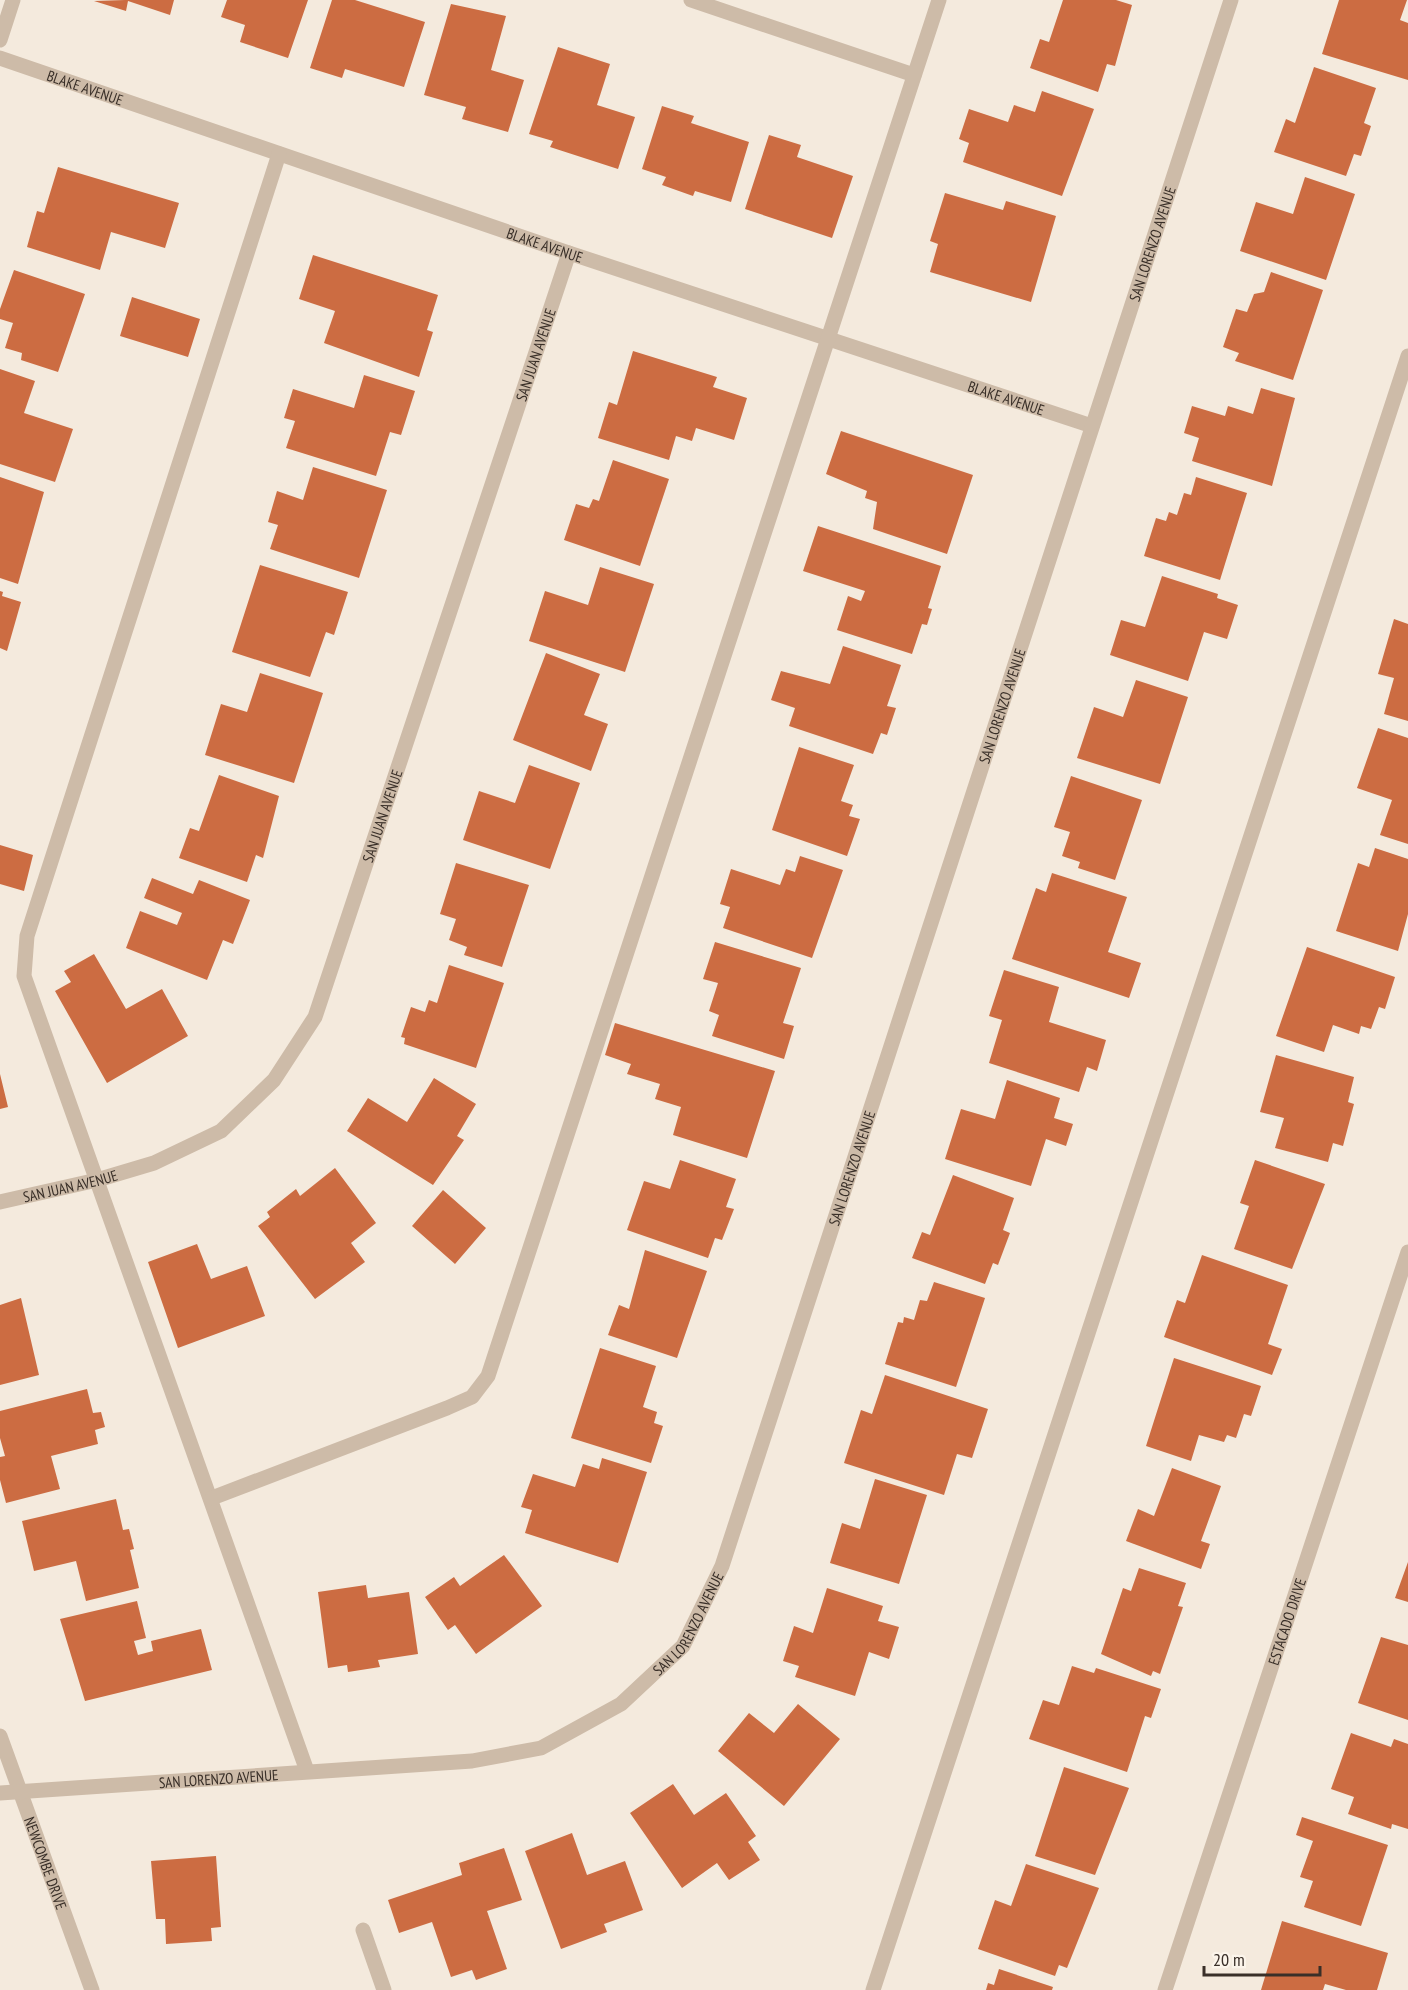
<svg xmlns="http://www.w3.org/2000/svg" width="1408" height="1990" font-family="'PT Sans Narrow',sans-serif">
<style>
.building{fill:#cc6c42}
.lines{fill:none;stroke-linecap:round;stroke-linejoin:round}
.minor{stroke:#cdbba8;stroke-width:15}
.labels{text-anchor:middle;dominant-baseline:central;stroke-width:4.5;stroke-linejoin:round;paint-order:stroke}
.street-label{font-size:15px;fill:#392f28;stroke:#fbf4ea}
</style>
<rect width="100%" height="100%" fill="#f4eadd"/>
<path class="building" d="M125,0H174L170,15L128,1L126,11L94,1Z
M227,0H308L288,58L240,42L245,25L221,17Z
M332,0H355L425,22L404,87L345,69L342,78L310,68Z
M1063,0H1116L1132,5L1115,66L1107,64L1098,92L1030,68L1040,39L1049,42Z
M1339,0H1407L1400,20L1408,23V80L1322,54Z
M451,4L506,16L491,70L524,80L508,132L462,119L466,107L424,95Z
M558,47L610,64L597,105L635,117L618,169L550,147L553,141L529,134Z
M1314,67L1376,88L1364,123L1371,126L1361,156L1354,154L1346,176L1274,152L1286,119L1295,123Z
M1042,91L1094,109L1062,196L963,162L969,143L959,139L969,109L1008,122L1014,105L1035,112Z
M662,106L694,116L691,123L749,142L731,202L695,191L693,196L662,185L666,177L642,169Z
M769,135L801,145L797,157L853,176L832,238L745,209Z
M58,167L179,203L165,248L111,232L100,270L27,247L37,211L44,213Z
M1305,177L1355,194L1326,280L1240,251L1256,202L1293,214Z
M945,193L1003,210L1006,201L1056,216L1031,302L930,272L938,244L930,241Z
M313,255L438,295L427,330L433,332L419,377L324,343L335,311L299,299Z
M14,270L85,294L58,372L21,360L22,353L5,348L13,323L0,319V309Z
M1271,272L1323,290L1293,380L1235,361L1239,353L1223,347L1236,309L1247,312L1254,294L1264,292Z
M132,297L200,319L188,357L120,336Z
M633,351L717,377L713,387L747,398L734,440L696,428L692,441L676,436L669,460L598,438L609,402L617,405Z
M0,369L35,381L24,413L73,429L55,482L0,464Z
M364,375L415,391L401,435L390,432L376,476L286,448L295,421L284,418L293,389L354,408Z
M1261,388L1295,398L1272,486L1192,461L1199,438L1184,433L1192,406L1225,416L1228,406L1253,414Z
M841,431L973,475L947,554L873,529L877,502L865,498L867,491L826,474Z
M613,460L669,479L640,566L564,540L576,504L589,508L593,499L599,501Z
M313,467L387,490L359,578L270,549L278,525L268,522L277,491L303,500Z
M0,477L44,492L18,584L0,578Z
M1196,477L1247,493L1220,580L1144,556L1156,518L1166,521L1169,512L1177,515L1184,493L1191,495Z
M818,526L941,566L928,608L932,609L927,625L922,624L912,654L837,630L848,596L861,601L865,591L803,571Z
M260,565L348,592L334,635L326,632L310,677L232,652Z
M600,567L654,584L625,672L529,641L545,591L588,605Z
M1162,576L1218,594L1217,598L1238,605L1227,639L1204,632L1188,681L1110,655L1121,620L1145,627Z
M0,591L3,592L2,596L21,602L7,651L0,648Z
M1394,619L1408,624V721L1384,714L1394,678L1378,674Z
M843,646L901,665L887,706L896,708L887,735L881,733L873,754L789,726L795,708L771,700L781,671L830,684Z
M546,653L600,674L584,715L608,724L591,771L513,740Z
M260,673L323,693L294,783L205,755L221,704L247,712Z
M1136,680L1188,697L1160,784L1077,758L1094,707L1123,717Z
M1378,728L1408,738V844L1380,835L1392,800L1357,788Z
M799,747L854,765L841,801L853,805L849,816L860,819L847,856L772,830Z
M529,765L580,783L550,869L463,840L479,791L515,803Z
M219,775L279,796L263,858L256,855L247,882L179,858L190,828L199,831Z
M1071,776L1142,800L1115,880L1078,868L1080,862L1062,856L1070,832L1054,827Z
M0,845L33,855L24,891L0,884Z
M1375,848L1408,859V914L1398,951L1336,931L1358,863L1369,867Z
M800,856L843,870L812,958L723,928L730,907L720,904L731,869L780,885L786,869L795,872Z
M456,863L529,885L502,967L464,955L467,947L449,940L456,919L440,914Z
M1052,873L1127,897L1108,952L1141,963L1129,998L1012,959L1036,888L1046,892Z
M152,878L193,894L199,880L250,900L233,944L223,940L207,980L126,948L140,911L177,925L182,913L144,898Z
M715,942L801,968L783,1023L794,1026L784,1059L712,1036L719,1015L709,1011L718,983L703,979Z
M1307,947L1395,977L1385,1009L1379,1007L1371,1029L1361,1026L1359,1034L1333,1025L1324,1052L1276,1036Z
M94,954L126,1009L162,989L188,1036L107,1083L55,991L71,982L64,971Z
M449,965L504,983L476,1068L404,1044L405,1038L401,1037L411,1007L425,1012L429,1000L437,1003Z
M1004,970L1059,987L1049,1022L1106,1040L1097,1071L1087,1067L1079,1092L989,1063L1002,1020L989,1016Z
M615,1023L775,1071L747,1158L673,1135L681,1107L655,1099L660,1084L627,1074L631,1064L605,1055Z
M1276,1055L1354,1077L1348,1102L1354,1104L1343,1146L1333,1143L1328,1162L1275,1148L1284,1118L1260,1112Z
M0,1074L8,1107L0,1109Z
M434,1078L476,1104L457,1136L464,1140L433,1185L347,1131L368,1098L407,1122Z
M1007,1080L1060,1098L1054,1118L1073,1124L1066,1146L1046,1139L1031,1186L945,1159L961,1109L995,1119Z
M680,1160L736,1179L726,1207L734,1209L722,1240L715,1238L708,1258L627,1230L644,1181L670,1189Z
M1255,1160L1325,1184L1292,1269L1234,1249L1249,1206L1240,1203Z
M335,1168L376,1223L351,1243L365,1262L315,1299L258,1226L270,1217L267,1212L296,1189L300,1196Z
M953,1175L1014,1198L1003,1230L1010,1233L998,1265L993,1263L985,1284L912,1258L922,1232L930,1235Z
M443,1190L486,1228L455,1264L412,1226Z
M197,1244L211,1279L247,1266L265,1316L178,1348L148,1262Z
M645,1250L707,1271L677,1358L608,1335L619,1305L629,1309Z
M1202,1255L1288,1285L1268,1344L1282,1349L1272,1375L1164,1337L1177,1300L1185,1303Z
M934,1282L985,1298L956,1387L885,1364L898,1322L903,1323L904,1317L914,1320L920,1300L927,1301Z
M21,1298L39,1375L0,1385V1305Z
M600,1348L656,1366L643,1407L657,1412L654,1423L663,1426L651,1463L571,1438Z
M1174,1358L1261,1386L1251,1416L1244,1414L1236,1438L1227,1435L1224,1442L1199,1435L1191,1461L1146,1446Z
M885,1375L988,1409L972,1458L957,1454L944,1495L844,1463L861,1410L872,1414Z
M87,1389L93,1413L101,1412L105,1427L95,1430L98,1444L51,1456L60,1489L6,1503L0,1480V1457L5,1456L0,1438V1411Z
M602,1458L647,1472L618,1563L525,1533L532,1510L521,1507L533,1474L575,1487L583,1464L599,1469Z
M1172,1468L1221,1486L1201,1541L1210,1544L1201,1569L1126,1541L1138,1509L1154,1516Z
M875,1479L927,1495L899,1584L830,1563L842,1523L860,1529Z
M116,1499L123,1530L129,1529L134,1549L130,1550L139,1588L86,1601L76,1561L34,1571L22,1521Z
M504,1555L542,1606L476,1654L455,1625L448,1630L425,1597L454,1577L460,1586Z
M1408,1562V1602L1395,1598Z
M1139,1568L1186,1583L1178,1606L1183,1607L1160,1674L1153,1671L1151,1676L1101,1654L1123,1588L1131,1591Z
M366,1585L368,1598L409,1592L418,1654L378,1660L380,1667L348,1672L347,1665L328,1668L318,1592Z
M827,1588L883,1606L878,1621L899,1627L889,1659L869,1652L855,1696L795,1677L799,1666L783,1661L794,1626L813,1633Z
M137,1601L146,1638L134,1641L138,1655L153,1651L151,1641L201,1629L212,1670L85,1701L60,1619Z
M1381,1637L1408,1645V1720L1358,1703Z
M1072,1666L1094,1673L1096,1668L1161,1689L1151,1718L1145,1716L1127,1772L1029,1739L1043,1700L1059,1705Z
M798,1704L840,1739L784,1806L718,1751L749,1713L774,1733Z
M1351,1733L1391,1747L1394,1739L1408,1744V1829L1392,1824L1391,1829L1348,1814L1354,1797L1331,1789Z
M1064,1767L1129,1788L1095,1875L1035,1856Z
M673,1784L694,1815L726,1793L756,1836L748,1842L760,1860L729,1880L717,1863L682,1888L630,1813Z
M1302,1817L1388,1845L1361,1926L1304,1907L1313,1881L1300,1877L1313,1841L1296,1835Z
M572,1833L587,1875L625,1861L643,1910L604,1924L607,1932L561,1949L525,1851Z
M504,1848L522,1900L487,1911L507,1969L476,1980L472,1970L451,1977L432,1922L399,1933L388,1900L462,1875L459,1863Z
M216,1856L221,1927L211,1928L212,1941L166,1944L165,1919H156L151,1861Z
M1026,1864L1099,1888L1067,1968L1059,1965L1055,1976L978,1949L995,1900L1011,1906Z
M1282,1921L1388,1953L1377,1990H1346L1325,1984L1323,1990H1261Z
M999,1969L1053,1987L1052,1990H986L988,1983L994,1985Z"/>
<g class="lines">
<g class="minor">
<path d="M691,0L914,75"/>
<path d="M0,40L13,0"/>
<path id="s1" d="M0,58L569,253L1092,426"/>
<path d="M279,154L27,936L24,976L307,1771"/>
<path id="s2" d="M0,1202L97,1180L154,1163L221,1131L274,1080L315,1017L569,253"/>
<path d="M212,1498L447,1408L472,1397L488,1376L939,0"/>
<path id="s3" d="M0,1736L92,1990"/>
<path id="s4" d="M0,1793L472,1761L541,1748L621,1704L683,1646L722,1566L1231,0"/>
<path d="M363,1930L384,1990"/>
<path d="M873,1990L1408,356"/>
<path id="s5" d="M1165,1990L1408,1252"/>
</g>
</g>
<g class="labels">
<g class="street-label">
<text stroke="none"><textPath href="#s1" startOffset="90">BLAKE AVENUE</textPath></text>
<text stroke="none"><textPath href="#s4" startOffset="2199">SAN LORENZO AVENUE</textPath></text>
<text stroke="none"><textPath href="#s1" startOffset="576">BLAKE AVENUE</textPath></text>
<text stroke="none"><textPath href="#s2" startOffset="1080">SAN JUAN AVENUE</textPath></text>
<text stroke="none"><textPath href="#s1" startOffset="1062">BLAKE AVENUE</textPath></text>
<text stroke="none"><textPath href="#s4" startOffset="1713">SAN LORENZO AVENUE</textPath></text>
<text stroke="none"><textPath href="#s2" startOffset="594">SAN JUAN AVENUE</textPath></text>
<text stroke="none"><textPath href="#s4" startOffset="1227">SAN LORENZO AVENUE</textPath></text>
<text stroke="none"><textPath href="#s2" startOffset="72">SAN JUAN AVENUE</textPath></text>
<text stroke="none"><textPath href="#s4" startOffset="741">SAN LORENZO AVENUE</textPath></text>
<text stroke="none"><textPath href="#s5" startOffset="388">ESTACADO DRIVE</textPath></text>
<text stroke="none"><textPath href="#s4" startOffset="219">SAN LORENZO AVENUE</textPath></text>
<text stroke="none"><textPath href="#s3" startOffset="135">NEWCOMBE DRIVE</textPath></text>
</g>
</g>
<path d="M1204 1966v9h116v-9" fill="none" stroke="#392f28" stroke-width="3"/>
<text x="1213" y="1966" font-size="18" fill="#392f28" stroke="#fbf4ea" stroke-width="4.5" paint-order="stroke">20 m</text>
</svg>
